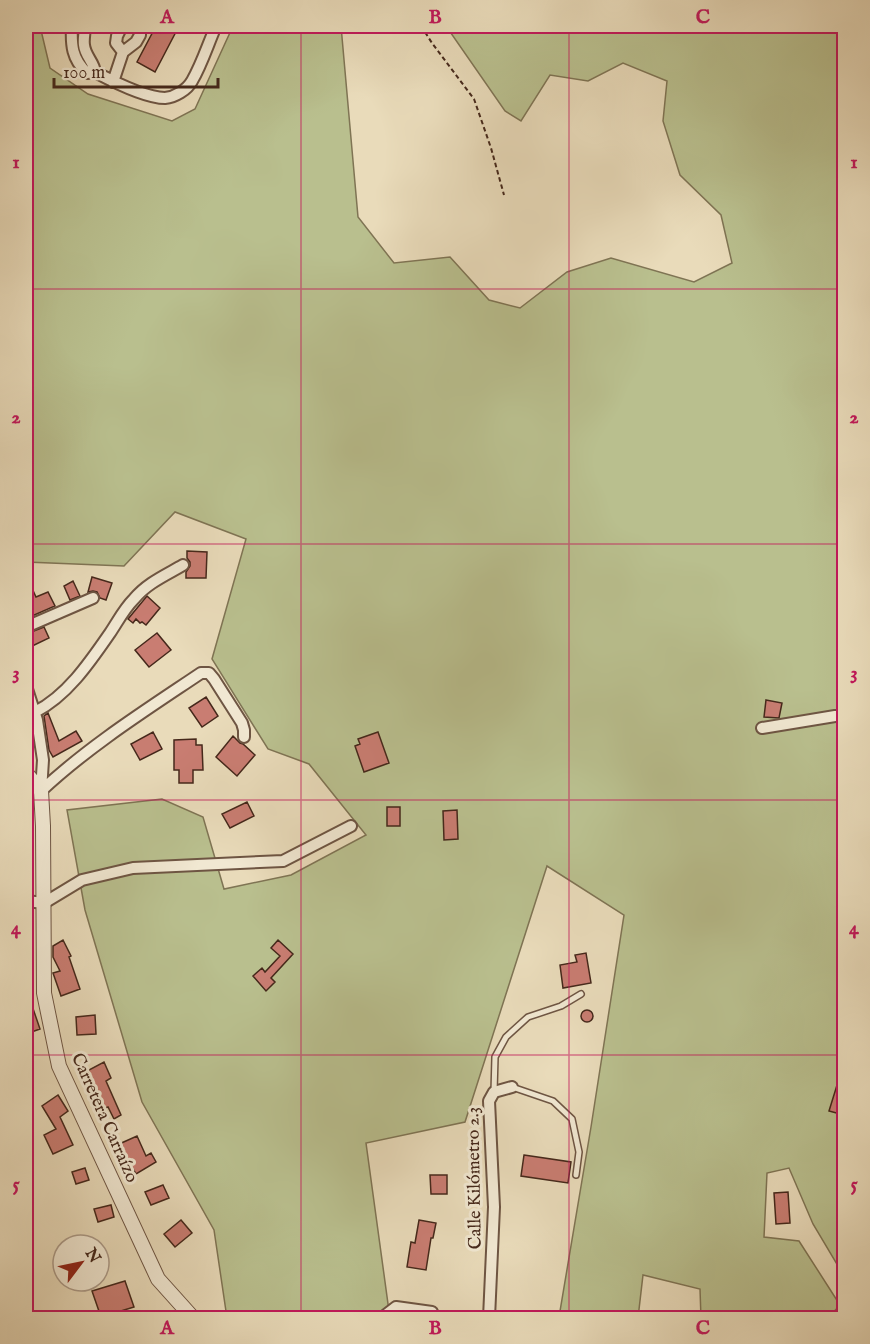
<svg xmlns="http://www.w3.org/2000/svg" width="870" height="1344" font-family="'IM FELL English',serif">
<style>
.green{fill:#b9bf8e;stroke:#7f7454;stroke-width:1.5}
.building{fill:#c97d72;stroke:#45281b;stroke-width:1.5}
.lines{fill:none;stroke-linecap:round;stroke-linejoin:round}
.service-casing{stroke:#6e5543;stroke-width:8}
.minor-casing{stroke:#6e5543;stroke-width:14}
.tertiary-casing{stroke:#6e5543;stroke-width:16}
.path{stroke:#45281b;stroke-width:2;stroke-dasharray:4.5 3;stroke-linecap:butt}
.service{stroke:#f1e8d2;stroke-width:5}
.minor{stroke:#f1e8d2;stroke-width:10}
.tertiary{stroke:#f1e8d2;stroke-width:14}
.grid{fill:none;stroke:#c2185b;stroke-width:1.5;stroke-opacity:0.55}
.labels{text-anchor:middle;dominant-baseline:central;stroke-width:6;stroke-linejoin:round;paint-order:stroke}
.street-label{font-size:18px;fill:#45281b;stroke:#f1e8d2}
.neatline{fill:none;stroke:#c2185b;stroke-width:2}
.grid-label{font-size:20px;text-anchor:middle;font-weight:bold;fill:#c2185b}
</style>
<rect width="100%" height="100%" fill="#e9dbba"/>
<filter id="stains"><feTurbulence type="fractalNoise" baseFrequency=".00333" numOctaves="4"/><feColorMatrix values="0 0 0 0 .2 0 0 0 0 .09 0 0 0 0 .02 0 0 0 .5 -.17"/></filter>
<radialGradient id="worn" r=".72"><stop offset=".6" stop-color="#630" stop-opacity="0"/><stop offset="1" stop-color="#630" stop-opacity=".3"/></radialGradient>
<path class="green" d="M26,26H40L50,68L88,94L172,121L195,109L233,26H341L358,217L394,263L450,257L489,300L520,308L567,272L611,258L694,282L732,263L721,215L680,175L663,121L667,81L623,63L588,81L550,75L521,121L505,111L446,26H844V1276L813,1224L789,1168L767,1173L764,1237L799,1241L840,1305L828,1318H701L700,1289L643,1275L638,1318H554L559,1317L591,1127L624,915L547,866L465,1122L366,1143L389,1311L398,1318H227L214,1230L142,1102L85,910L67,810L162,799L203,817L224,889L291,875L366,835L309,764L268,749L212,659L246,539L175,512L124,566L26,562Z"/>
<path class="building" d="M156,26H179L155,72L137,62Z
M187,551L207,552L206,578H186V572L190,566V562L187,558Z
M26,575L36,597L48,592L55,606L32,616L26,602Z
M92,577L112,583L106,600L100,598L97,592L93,591L88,592Z
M73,581L80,596L70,600L64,586Z
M147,596L160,608L146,625L142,622L140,623L136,619L133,623L128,619Z
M44,627L49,638L26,649V634Z
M157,633L171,650L149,667L135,650Z
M206,697L218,716L202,727L189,708Z
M766,700L782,703L779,718L764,717Z
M48,713L59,741L76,731L82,741L53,757L49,750L44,716Z
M153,732L162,749L140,760L131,744Z
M378,732L389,763L364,772L355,746L360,744L358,739Z
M233,736L240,743L243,744L255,755L237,776L216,757Z
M196,739V745H202L203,770H193V783H179V770H174V740Z
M247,802L254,816L230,828L222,814Z
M387,807H400V826H387Z
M457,810L458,839L444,840L443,811Z
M63,940L71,956L69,957L80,989L61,996L53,973L60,971L53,957V946Z
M278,940L293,954L271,978L275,982L266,991L253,976L262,968L265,972L280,956L271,948Z
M586,953L591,983L563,988L560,965L577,962L575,955Z
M26,991H27L40,1029L26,1034Z
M581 1016a6 6 0 1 1 12 0a6 6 0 1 1-12 0Z
M95,1015L96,1034L77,1035L76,1017Z
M104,1062L111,1078L106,1081L121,1115L114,1119L108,1107L97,1111L92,1101L100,1097L87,1071Z
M842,1069H844V1115L829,1111Z
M58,1095L68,1111L60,1117L73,1145L53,1154L44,1135L56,1129L42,1106Z
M137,1136L146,1156L151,1153L156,1162L136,1174L125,1155L122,1157L117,1145Z
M524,1155L571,1162L568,1183L521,1176Z
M85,1168L89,1180L76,1184L72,1172Z
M430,1175H447V1194H431Z
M163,1185L169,1198L151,1205L145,1192Z
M788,1192L790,1223L776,1224L774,1193Z
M111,1205L114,1217L98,1222L94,1209Z
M181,1220L192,1233L175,1247L164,1234Z
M419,1220L436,1223L433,1238H431L426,1270L407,1267L411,1242L415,1243Z
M125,1281L134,1307L101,1317L92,1291Z"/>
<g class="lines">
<g class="service-casing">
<path id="service" d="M512,1087L553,1101L572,1119L579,1152L576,1175
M494,1092L495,1057L506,1037L528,1017L561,1006L581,994"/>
</g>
<g class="minor-casing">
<path id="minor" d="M72,26C71,45 72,59 87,73L95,72C94,62 85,56 84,45C83,39 85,32 85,26
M122,26L117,36L116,43L123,52
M95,72C112,81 146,98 165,98C175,97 187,90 192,81C202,64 208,44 216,26
M113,82L123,52L136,42L140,35V26
M26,627L93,598
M26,686L37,720L43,760L41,791
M35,712C67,696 90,662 110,633C118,621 124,609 134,599C147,583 166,575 183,565
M762,728L835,716H844
M41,791C89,746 146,710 201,673H209L214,679L242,723L244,730V737
M26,901L44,903L82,880L133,868L283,861L351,826
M383,1318V1317L396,1307L432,1312
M489,1318L494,1207L489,1101L494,1092L512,1087
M840,1318L844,1311"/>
</g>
<g class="tertiary-casing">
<path id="tertiary" d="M26,773L41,791L43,826L44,993L59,1066L158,1279L193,1318"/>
</g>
<path class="path" d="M421,26L432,43L474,99L491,148L504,195"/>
<use href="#service" class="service"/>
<use href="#minor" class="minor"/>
<use href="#tertiary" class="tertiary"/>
</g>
<path class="grid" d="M301,26V1318M569,26V1318M26,289H844M26,544H844M26,800H844M26,1055H844"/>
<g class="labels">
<g class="street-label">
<text transform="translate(104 1118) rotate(66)">Carretera Carraízo</text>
<text transform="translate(475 1178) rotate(-91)">Calle Kilómetro 2.3</text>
</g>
</g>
<rect width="870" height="1344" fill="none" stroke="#e9dbba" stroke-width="66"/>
<g transform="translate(81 1263) rotate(58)"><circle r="28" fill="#f1e8d2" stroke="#ac9b89" stroke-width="1.5"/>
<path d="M0-4.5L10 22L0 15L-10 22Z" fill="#8f2418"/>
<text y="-9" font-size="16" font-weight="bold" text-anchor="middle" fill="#45281b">N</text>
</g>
<path d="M54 78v9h164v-9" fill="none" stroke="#45281b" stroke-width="3"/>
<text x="63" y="78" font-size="18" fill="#45281b" stroke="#f1e8d2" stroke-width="4.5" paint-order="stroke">100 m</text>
<rect x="33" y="33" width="804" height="1278" class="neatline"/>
<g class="grid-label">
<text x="167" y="23">A</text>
<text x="435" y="23">B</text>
<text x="703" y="23">C</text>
<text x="16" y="168">1</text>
<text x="854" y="168">1</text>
<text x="16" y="423">2</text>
<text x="854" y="423">2</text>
<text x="16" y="679">3</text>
<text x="854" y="679">3</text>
<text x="16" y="934">4</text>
<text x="854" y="934">4</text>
<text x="16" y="1190">5</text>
<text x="854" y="1190">5</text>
<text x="167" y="1334">A</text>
<text x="435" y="1334">B</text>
<text x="703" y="1334">C</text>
</g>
<rect width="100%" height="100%" filter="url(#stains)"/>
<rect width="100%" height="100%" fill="url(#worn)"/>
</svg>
